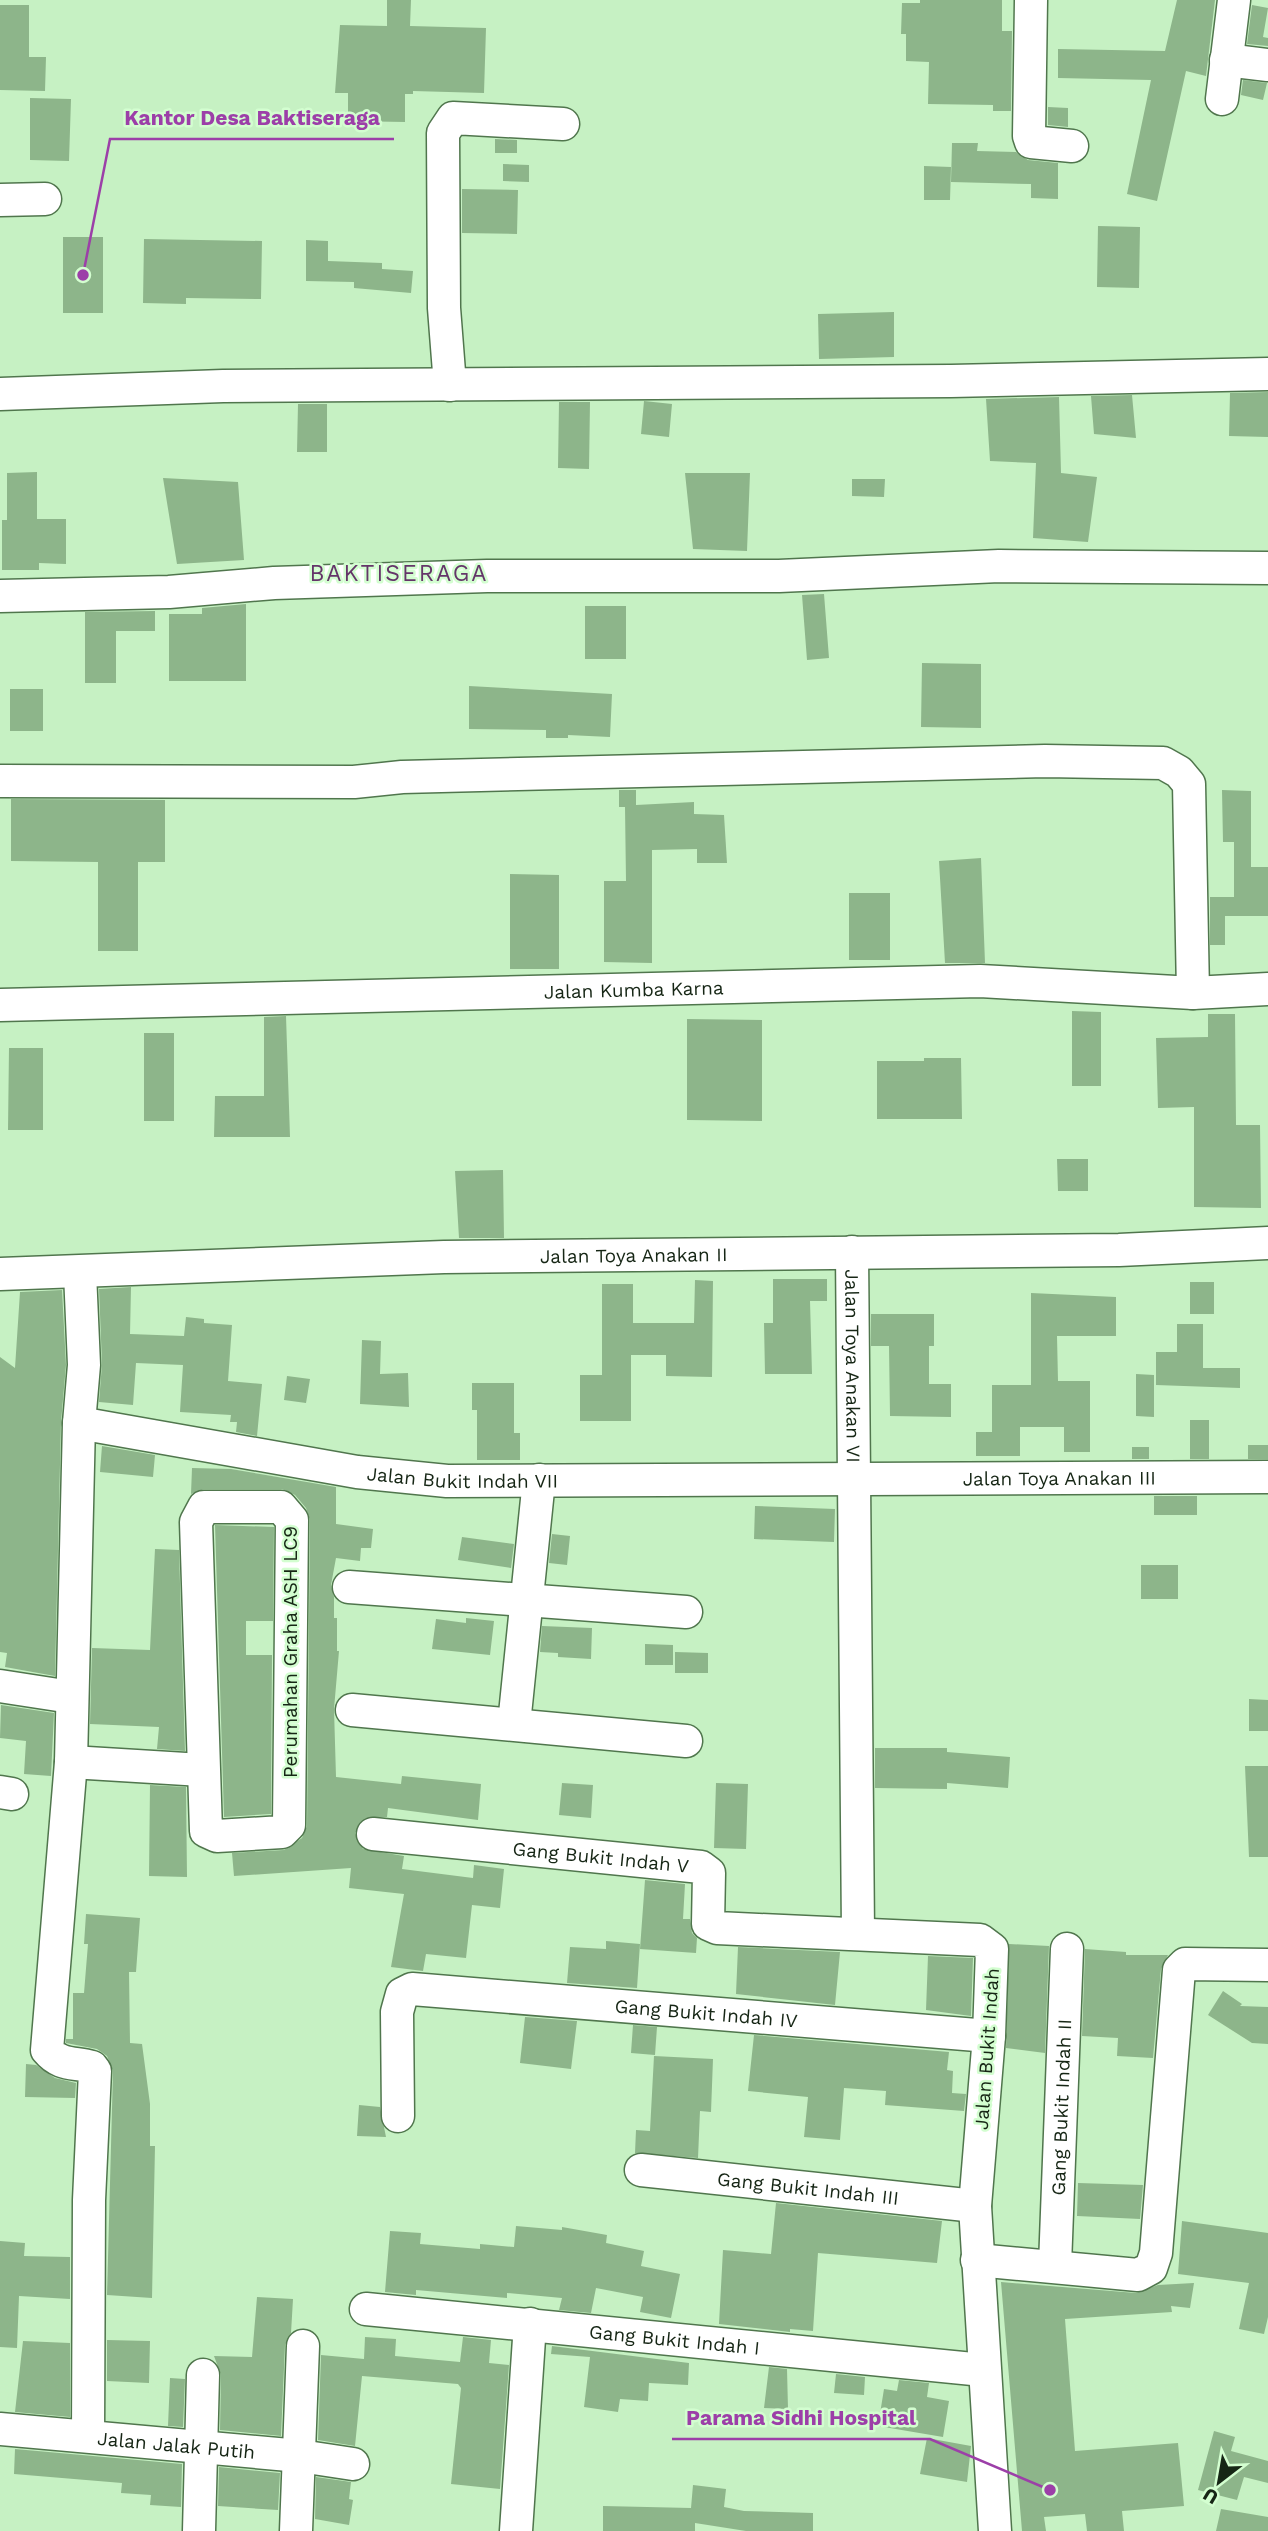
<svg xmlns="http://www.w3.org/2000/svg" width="1268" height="2531" font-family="'Work Sans',sans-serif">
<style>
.building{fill:#8db58a}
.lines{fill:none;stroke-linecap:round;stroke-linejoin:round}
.minor-casing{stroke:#50764d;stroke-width:35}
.minor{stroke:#fff;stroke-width:32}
.labels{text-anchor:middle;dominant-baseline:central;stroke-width:5;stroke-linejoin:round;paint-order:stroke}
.street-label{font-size:19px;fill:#162615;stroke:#d3fed0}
.quarter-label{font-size:23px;letter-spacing:2px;fill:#643569;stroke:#d3fed0}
.leader{fill:none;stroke:#9c3fa8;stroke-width:2.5}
.callout-dot{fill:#9c3fa8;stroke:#d3fed0;stroke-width:2.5}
.callout-label{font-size:21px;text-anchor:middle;font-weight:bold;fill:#9c3fa8;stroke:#d3fed0;stroke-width:5;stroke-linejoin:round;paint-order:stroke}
</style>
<rect width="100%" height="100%" fill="#c6f1c3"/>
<path class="building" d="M387,0H411L410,26L486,28L484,93L413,91V94H405V122L348,121V93H335L340,25L387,26Z
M920,0H1002V31H1012L1011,111H993V105L928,104L929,62L906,61V34H901L902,3H920Z
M1177,0H1215L1206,76L1186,71L1157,201L1127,194L1151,80L1058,78V49L1165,51Z
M0,5H29V57H46L45,91L0,90Z
M1252,5L1268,8L1263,37L1268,38V46L1247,44Z
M1243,80L1267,83L1263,100L1241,95Z
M30,98L71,99L69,161L30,160Z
M1048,107L1068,108V127L1048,125Z
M495,139L517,140V153H495Z
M952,143H978L977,151L1016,152L1028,160L1058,163V199L1031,198V184L951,182Z
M503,164L529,165V182L503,181Z
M924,166L951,167L950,200H924Z
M462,189L518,190L517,234L462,233Z
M1098,226L1140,227L1139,288L1097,287Z
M63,237H103V313H63Z
M144,239L262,241L261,299L186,298V304L143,303Z
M306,240L328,241V261L382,263V269L413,271L411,293L354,288V282L306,281Z
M894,312V357L819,359L818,314Z
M1268,392V437L1229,436L1230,393Z
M1132,395L1136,438L1094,434L1091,396Z
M1059,397L1061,473L1097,477L1088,542L1033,538L1036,463L990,461L986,399Z
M644,401L672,404L669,437L641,434Z
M559,402H590L589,469L558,468Z
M298,404H327V452H297Z
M37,472V519H66V564L39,563V570H2V520H7V473Z
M685,473H750L747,551L693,549Z
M163,478L238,482L244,560L177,564Z
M852,479H885L884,497L852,496Z
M824,594L829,658L807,660L802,595Z
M246,604V681H169V614H202V608Z
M585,606H626V659H585Z
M155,611V631H116V683H85V612Z
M922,663L981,664V728L921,727Z
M469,686L612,694L610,737L568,735V738H546V730L469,729Z
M10,689H43V731H10Z
M619,790H636V805L694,802V814L724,815L727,863H697V849L652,850V963L604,962V881H626L625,807H619Z
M1222,790L1251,791V867H1268V916H1225V945H1210V897H1234V842H1223Z
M11,799L165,800V862H138V951H98V862L11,861Z
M981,858L985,963H945L939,861Z
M510,874L559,875V969H510Z
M849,893H890V960H849Z
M1072,1011L1101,1012V1086H1072Z
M1208,1014H1235L1236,1125H1260L1261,1208L1194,1207V1107L1158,1108L1156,1038L1208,1037Z
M286,1016L290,1137H214L215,1096H264V1017Z
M687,1019L762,1020V1121L687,1120Z
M144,1033H174V1121H144Z
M9,1048H43V1130H8Z
M924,1058H961L962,1119H877V1061H924Z
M1057,1159H1088V1191H1058Z
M503,1170L504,1238H459L455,1171Z
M773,1279H827V1301H810L812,1374H765L764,1323H773Z
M695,1280L713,1281L712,1377L666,1376V1355H631V1421H580V1375H602V1284H633V1323H694Z
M1190,1282H1214V1314H1190Z
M131,1287L130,1334L184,1336L186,1317L204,1319V1323L232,1325L228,1381L262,1384L257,1436L236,1432L237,1422H230L231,1415L180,1412L183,1365L136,1363L133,1405L99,1402L102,1364L99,1289Z
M62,1290L66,1365L61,1422L55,1676L5,1667L7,1653L0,1652V1357L15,1368L20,1292Z
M1031,1293L1116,1297V1336H1057L1058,1381H1090V1452H1064V1427H1020V1456H976V1432H992V1385H1031Z
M871,1314H934V1346H929V1384H951V1417L890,1416L889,1346H871Z
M1177,1324H1203V1368H1240V1388L1156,1385V1352H1177Z
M362,1340L381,1341L380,1374L408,1373L409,1407L360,1404Z
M1136,1374L1154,1375V1417L1136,1416Z
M287,1376L310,1379L306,1403L284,1400Z
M472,1383H514V1433H520V1460H477V1410H472Z
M1190,1420H1209V1459H1190Z
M1248,1445H1268V1459H1248Z
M102,1446L155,1455L153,1477L100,1472Z
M1132,1447H1149V1459H1132Z
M192,1468L231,1469L336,1487V1524L373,1529L371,1548H361L360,1561L336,1558L331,1585L334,1597V1618H337V1651H339L334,1709L336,1777L401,1784L402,1776L481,1784L478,1820L388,1808L387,1817L365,1818L355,1833L363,1849L404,1856L402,1869L473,1878L474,1865L504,1869L500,1908L472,1905L466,1958L426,1954L423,1971L391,1967L404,1894L349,1888L351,1868L234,1876L232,1853L284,1850L302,1838L307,1826L310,1520L306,1508L295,1495L282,1489H204L191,1494Z
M1154,1496H1197V1515H1154Z
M755,1506L835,1509L834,1542L754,1539Z
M215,1525L274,1527L273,1621H246V1655H272L271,1814L224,1817Z
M552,1534L570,1536L567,1565L549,1563Z
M462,1537L514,1544L511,1568L458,1560Z
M155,1549L179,1550L185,1751L157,1749L159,1727L90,1724L92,1648L150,1650Z
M1141,1565H1178V1599H1141Z
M466,1618L494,1621L490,1655L432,1649L436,1619L466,1623Z
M542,1626L592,1628L591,1659L558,1657V1653L540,1652Z
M645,1644L673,1645V1665H645Z
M675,1652L708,1653V1673H675Z
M1249,1699L1268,1700V1731H1249Z
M1,1705L54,1713L51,1776L24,1774L26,1741L0,1738Z
M875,1748H947V1752L1010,1757L1008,1788L947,1783V1789L875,1788Z
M1245,1766H1268V1857H1249Z
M562,1783L593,1785L591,1818L559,1815Z
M716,1783L748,1784L746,1849L714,1848Z
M150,1785L186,1787L187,1877L149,1876Z
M645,1880L685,1884L683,1919H690L692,1933L697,1938L696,1953L640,1949Z
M86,1914L140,1918L136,1972H129L130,2043L142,2044L150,2104V2146H155L152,2298L107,2295L113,2071L107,2056L97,2049L66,2043V2039H73V1993H84L88,1944H84Z
M606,1941L640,1944L637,1988L567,1983L570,1947L606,1949Z
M1009,1944L1049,1946L1045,2053L1006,2048Z
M738,1947L840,1952L835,2005L736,1994Z
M1085,1949L1126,1952V1955H1168L1161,1969L1153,2058L1117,2056L1118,2038L1082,2036Z
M928,1956L973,1958L971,2016L926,2010Z
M1223,1991L1242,2004L1240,2006L1268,2007V2044L1252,2043L1208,2015Z
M525,2017L577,2021L571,2069L520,2063Z
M633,2025L657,2027L655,2055L631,2053Z
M754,2035L949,2052L947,2070L953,2071L952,2093L966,2094L964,2111L885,2105L886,2091L844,2088L840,2140L804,2137L808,2097L748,2091Z
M654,2056L713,2059L711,2112L700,2111L698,2158L635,2153L636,2130L650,2131Z
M26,2064L36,2065L55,2078L76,2083L75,2098L25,2097Z
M359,2105L380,2107L386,2137L357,2136Z
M1078,2183L1143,2185L1140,2219L1077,2216Z
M776,2203L942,2221L937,2263L818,2253L813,2331L790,2329V2332L719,2324L723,2250L771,2254Z
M1182,2221L1268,2233V2317L1264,2334L1239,2329L1249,2283L1178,2274Z
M516,2226L562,2230V2227L607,2235L606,2243L644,2251L641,2266L680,2274L671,2318L640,2312L643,2297L596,2288L591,2313L559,2310L562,2298L507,2293V2298L416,2290V2295L385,2292L390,2231L421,2233L420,2244L480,2249V2244L514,2247Z
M0,2241L25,2243L24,2256L70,2257V2299L19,2296L17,2348L0,2347Z
M1001,2282L1136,2293L1158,2285L1194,2283L1190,2308L1171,2306L1172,2312L1065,2319L1075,2451L1178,2443L1184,2506L1122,2511L1124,2531H1087L1085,2514L1044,2517L1046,2531H1022Z
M257,2297L293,2299L291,2333L285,2345L281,2436L220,2430L221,2375L214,2356L252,2357Z
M365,2337L396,2339L395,2356L460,2362L463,2337L491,2340L489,2363L509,2365L500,2489L451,2484L461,2388L458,2384L362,2376L355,2446L318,2440L321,2355L364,2359Z
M107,2340L150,2341L149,2383L107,2381Z
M23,2341L70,2343V2417L15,2412Z
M552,2346L689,2363L688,2385L649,2383L648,2401L620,2399L618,2412L584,2407L590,2357L551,2354Z
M769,2367L787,2369L788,2409L764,2408Z
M836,2374L865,2377L864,2395L834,2393Z
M170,2378L185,2379L183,2427L168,2426Z
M899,2380L929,2383L927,2397L949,2401L943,2437L878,2426L884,2389L897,2391Z
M1214,2431L1235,2437L1231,2451L1268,2461V2483L1244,2477L1237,2500L1198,2490Z
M927,2438L971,2446L967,2482L920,2474Z
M15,2449L182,2464L181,2507L150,2505L151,2495L121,2493L122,2483L14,2474Z
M219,2467L280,2473L278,2510L218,2506Z
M316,2477L351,2482L349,2499L353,2500L349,2525L315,2519Z
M693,2485L726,2489L724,2507L744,2511L813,2513V2531H746L695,2523V2531H603V2506L691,2508Z
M1221,2509L1268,2517V2531H1216Z"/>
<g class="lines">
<g class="minor-casing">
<g id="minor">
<path d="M1031,0L1029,136L1031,142L1072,146"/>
<path d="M1226,60L1268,65"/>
<path d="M1222,99L1234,0"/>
<path d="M0,200L45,199"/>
<path d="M450,385L444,308L443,133L453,118L563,124"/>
<path d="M0,394L223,386L951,381L1268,374"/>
<path d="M0,596L169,592L274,583L487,576H779L999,566L1268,568"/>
<path d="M0,781L354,782L402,777L1045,761L1163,763L1179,772L1189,784L1193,993"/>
<path id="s1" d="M0,1005L980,981L1193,993L1268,989"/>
<path id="s2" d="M852,1252L858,1933"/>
<path d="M80,1273L84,1365L79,1423L71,1762L47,2050C60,2066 74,2062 92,2067L95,2071L89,2200L88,2436"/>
<path id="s3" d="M0,1274L444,1257L1119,1250L1268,1243"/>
<path id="s4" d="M79,1423L357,1472L447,1481L1268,1477"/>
<path d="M204,1507H281L292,1520L289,1825L282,1832L217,1836L206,1831L196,1522Z"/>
<path d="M349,1587L686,1612"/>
<path d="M0,1686L71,1697"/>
<path d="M352,1710L686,1741"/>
<path d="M514,1724L539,1480"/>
<path d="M71,1762L202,1770"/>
<path d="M0,1792L12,1794"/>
<path id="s5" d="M373,1834L701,1867L709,1873L708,1924L717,1928L980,1940L992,1949L989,2036L975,2206L995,2531"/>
<path id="s6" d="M398,2116L397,2012L402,1994L412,1989L989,2036"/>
<path id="s7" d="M641,2170L975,2206"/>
<path d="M977,2260L1138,2275L1151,2268L1156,2253L1179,1970L1185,1964L1268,1965"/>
<path id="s8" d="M1055,2265L1067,1949"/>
<path id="s9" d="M366,2309L983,2370"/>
<path id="s10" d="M0,2429L300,2456L353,2464"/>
<path d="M199,2531L203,2375"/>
<path d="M296,2531L303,2346"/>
<path d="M516,2531L530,2324"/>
</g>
</g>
<use href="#minor" class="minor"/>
</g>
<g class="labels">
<g class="street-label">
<text stroke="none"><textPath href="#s1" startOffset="634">Jalan Kumba Karna</textPath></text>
<text stroke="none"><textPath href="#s3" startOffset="634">Jalan Toya Anakan II</textPath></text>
<text stroke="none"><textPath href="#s2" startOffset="114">Jalan Toya Anakan VI</textPath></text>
<text stroke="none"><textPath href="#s4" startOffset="388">Jalan Bukit Indah VII</textPath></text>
<text stroke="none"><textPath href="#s4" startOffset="985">Jalan Toya Anakan III</textPath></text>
<text transform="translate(290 1652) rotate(-90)">Perumahan Graha ASH LC9</text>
<text stroke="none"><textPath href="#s5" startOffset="229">Gang Bukit Indah V</textPath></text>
<text stroke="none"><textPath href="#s6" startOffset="429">Gang Bukit Indah IV</textPath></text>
<text transform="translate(987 2049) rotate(-86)">Jalan Bukit Indah</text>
<text stroke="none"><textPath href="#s8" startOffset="158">Gang Bukit Indah II</textPath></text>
<text stroke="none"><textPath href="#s7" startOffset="168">Gang Bukit Indah III</textPath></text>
<text stroke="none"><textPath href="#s9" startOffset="310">Gang Bukit Indah I</textPath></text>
<text stroke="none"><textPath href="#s10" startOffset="177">Jalan Jalak Putih</textPath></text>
</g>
<g class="quarter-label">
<text x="399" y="573">BAKTISERAGA</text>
</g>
</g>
<path class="leader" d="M83 275L110 139H394M1050 2490L930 2439H672"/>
<g class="callout-dot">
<circle cx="83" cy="275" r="7"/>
<circle cx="1050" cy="2490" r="7"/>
</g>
<g class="callout-label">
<text x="252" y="125">Kantor Desa Baktiseraga</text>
<text x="801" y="2425">Parama Sidhi Hospital</text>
</g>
<g transform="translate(1219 2482) rotate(211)" stroke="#d3fed0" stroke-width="5" paint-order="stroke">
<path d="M0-5L12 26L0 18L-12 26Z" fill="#162615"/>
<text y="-10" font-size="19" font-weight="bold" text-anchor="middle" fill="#162615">U</text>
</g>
</svg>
